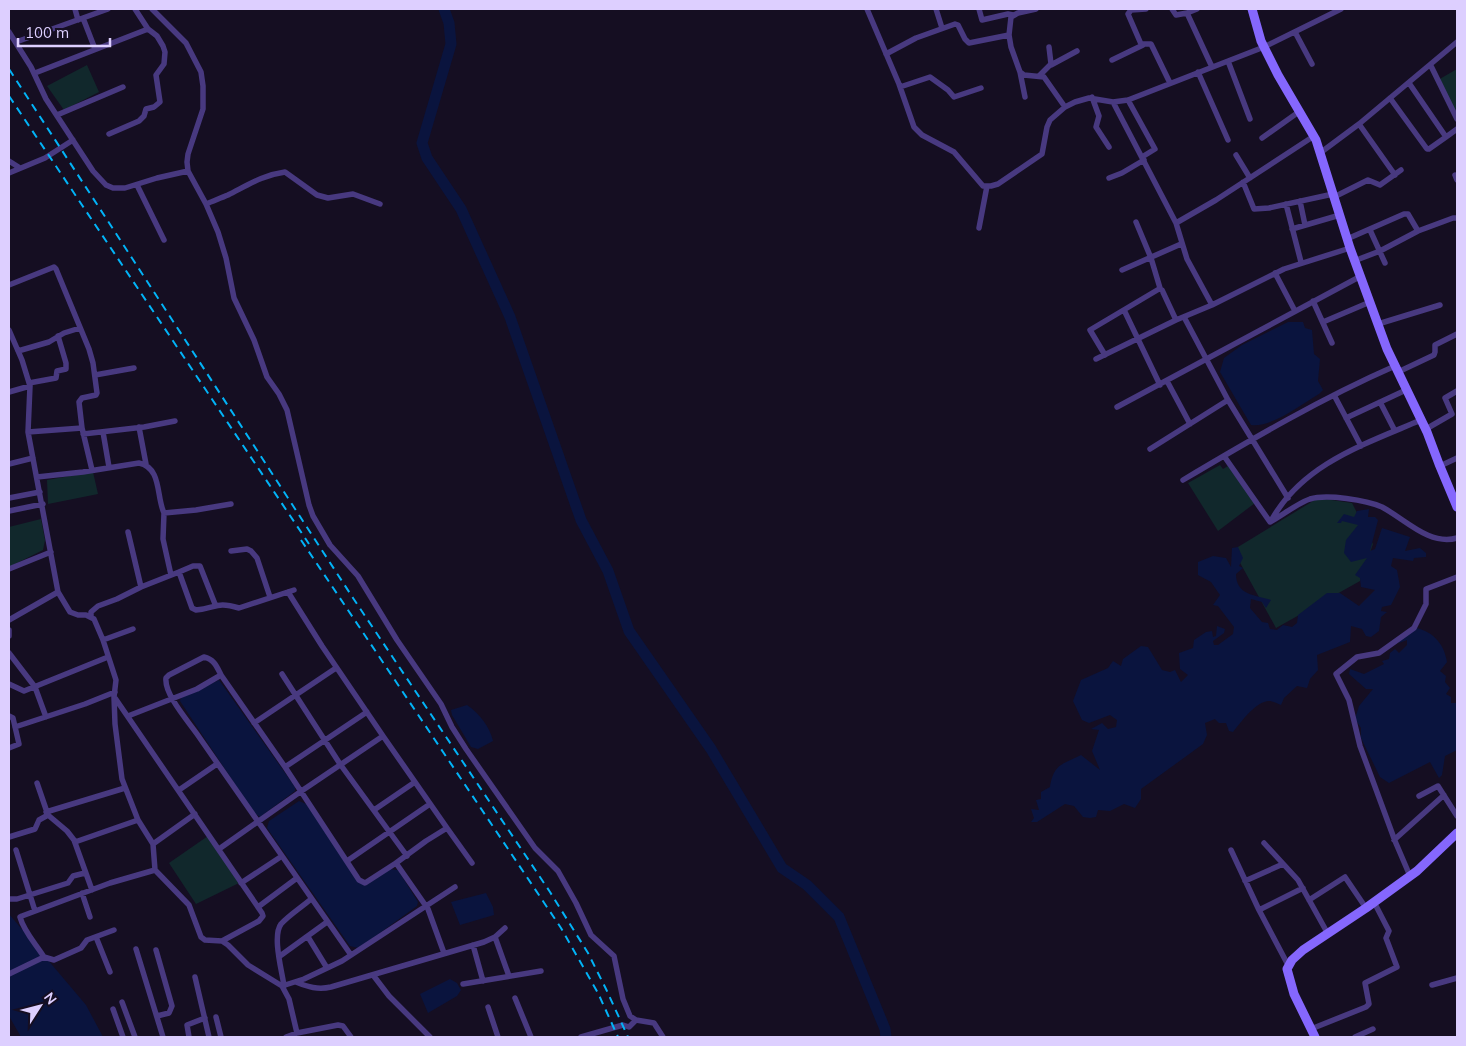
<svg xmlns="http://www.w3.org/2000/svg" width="1466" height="1046" font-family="Mulish,sans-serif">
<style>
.green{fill:#11282c}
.water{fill:#0a143e}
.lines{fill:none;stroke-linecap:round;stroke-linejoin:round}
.river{stroke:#0a143e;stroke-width:11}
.minor{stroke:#483980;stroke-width:5.5}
.secondary{stroke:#8567fd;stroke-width:9}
.rail{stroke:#02b3f7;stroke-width:2;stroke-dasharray:8 6;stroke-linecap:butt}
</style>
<rect width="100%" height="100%" fill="#150e22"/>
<path class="green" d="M87,65L99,92L64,110L47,86Z
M1457,69V117L1438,80Z
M1220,465L1223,469L1228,466L1255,503L1218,531L1188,483Z
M93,472L98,494L48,504L47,480Z
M1318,498L1352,503L1373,544L1360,581L1276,628L1233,550Z
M41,519L45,540L43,550L9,567V527Z
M208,836L239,883L196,904L169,863Z"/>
<path class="water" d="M1288,322H1303L1305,328L1312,330L1314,354L1320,359L1318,381L1323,390L1319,394C1302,404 1271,428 1251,425L1220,372L1224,358L1242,345Z
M1369,509L1368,517H1375L1378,520L1370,551L1375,549L1382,528L1410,537L1405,551L1420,548L1426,553V557L1414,558L1413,561L1393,558L1391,566L1397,570L1400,587L1391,605L1382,607L1381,611L1387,612L1381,617L1379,631L1371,637L1366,636L1362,629L1351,626L1350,642L1317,655L1318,670L1310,679L1307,688L1297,686L1284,698L1281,705C1278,704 1273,701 1269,701C1256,701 1241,722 1233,732L1229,731L1226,723H1219L1215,719L1205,723L1207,735L1203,744L1141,789V799L1135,808L1124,804L1110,811L1098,810L1096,817L1090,818L1083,817L1074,806L1065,804L1037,822H1031L1034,818L1031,809L1039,810L1036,800L1041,799V792L1050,787C1054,764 1061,765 1081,755L1100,770L1092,751L1099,730L1091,729L1102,723L1108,729L1116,727L1117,720L1110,715L1089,723L1082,720L1073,701L1081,680L1108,668L1113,661L1121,666L1123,659L1141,646L1148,647L1162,670L1170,672L1175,670L1181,682L1188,675L1180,669L1179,653L1193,648L1194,640L1206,632L1212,631L1213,637L1216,636L1217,626L1225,629L1224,633L1213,641L1214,645H1218L1233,634L1234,627L1218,606L1213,605L1220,595L1211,582L1198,575V562L1213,556L1226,558L1231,567L1232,548L1238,547L1243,558L1239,566L1243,568L1236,574C1236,595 1255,595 1271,600L1266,608L1262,602L1251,599L1250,608L1262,622L1268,623L1270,629L1277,630L1283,625L1292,627L1297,623L1298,615L1327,593H1340L1359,606L1375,590L1361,587L1360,578L1355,575L1367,558L1351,562L1344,553L1346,540L1358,525L1342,521L1341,523H1337L1344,514L1354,517L1357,511Z
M1412,627C1431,630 1444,642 1447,662L1440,671L1446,676L1445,682L1450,688L1446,694L1451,697V703H1457V750L1445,756L1442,775L1439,778L1430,762L1389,783L1380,777L1361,738V728L1355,719L1359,706L1373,689H1366L1349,674L1350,669L1364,674L1384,664L1382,661L1389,659L1390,653L1395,649L1399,653L1407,645V640L1399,643L1400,636Z
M219,680L295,787V791L260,817L254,813L180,701L181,698Z
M467,705C479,713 490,727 493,741L478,749L471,747L452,715L451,710Z
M299,801L306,804L365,886L390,869L398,870L418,902L417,906L362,946L358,948L350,946L267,828L269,821Z
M486,893L493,907L494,915L460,925L451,902Z
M9,914L86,1005L103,1037H21L9,1016Z
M450,979L457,983L461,990L457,996L428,1013L420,994Z"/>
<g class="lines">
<path class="river" d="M444,9L449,23L451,44L422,143L427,158L461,209L510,317L581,520L608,571L629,631L711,749L782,868L807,885L839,917L885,1029L886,1037"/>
<path class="minor" d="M75,9L78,20
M152,9L186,43L201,72L203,86V109L188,154L187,162L188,171L206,204L218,232L226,258L234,298L254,340L267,377L279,394L287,410L309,505L313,516L330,545L358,576L397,640L441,704L452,727L466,749L535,848L558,871L576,903L591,935L614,956L623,999L630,1016L636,1020L654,1023L663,1037
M867,9L899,84L914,127L922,135L954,152L983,186H991L998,184L1042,154L1047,127L1050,120L1065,107L1075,102L1089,98L1113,102L1128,100L1264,47L1341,9
M936,9L942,28
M979,9L982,20L1008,14L1013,15
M1036,9L1018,13L1011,17L1009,35L1011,47L1020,72L1024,75L1044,77L1065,107
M1146,9L1131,10L1128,14L1141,44H1151L1170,83
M1172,9L1176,15L1187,13L1212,67
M1187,13L1197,9
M83,18L95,49
M9,32L31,67L46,99L93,171L106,185L113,188H125L157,178L188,171
M1295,32L1312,64
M16,42L108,9
M886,54L916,38L955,24L958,25L965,39L969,43L1009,35
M1112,60L1143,45
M1228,61L1250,119
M1051,65L1077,51
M1431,66L1457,119
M1020,72L1025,97
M1198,72L1228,140
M35,73L148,29
M1039,76L1051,64L1049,47
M1409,83L1446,137L1457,129
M900,87L930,77L948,90L954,97L981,88
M1092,97L1099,116L1096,127L1109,147
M1390,98L1427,149H1429L1446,137
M1128,100L1155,149L1142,157
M1113,102L1176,223
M57,115L123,87
M1359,124L1395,175
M109,134L139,121L144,116L146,109L154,107L160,102L156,75L164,64L165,52L163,46L157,36L148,29L135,9
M1262,138L1300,111
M1320,153L1359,124L1457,42
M1236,155L1250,178
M9,161L20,168
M9,173L45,158L73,140
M1455,175L1457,180
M1109,178L1122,173L1144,160
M1243,182L1254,209L1269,208L1333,194
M137,185L164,240
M1334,197L1368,180L1380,185L1401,170
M1300,201L1305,225
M206,204C213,201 221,198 228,195C248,185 263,175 285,172L317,195L328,198L353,194L380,204
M1286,204L1301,262
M1136,222L1151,258L1160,288
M979,228L987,186
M1292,229L1340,215
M1370,230L1385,263
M1347,239L1404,214H1408L1418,231L1453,218H1457
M1354,261L1380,251L1418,231
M1122,270L1181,244
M1275,273L1295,311
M9,285L54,267L56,269L89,349L93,363L97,393L96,395L82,398L79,402L82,428L92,470
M1313,301L1332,343
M1212,305L1187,259L1176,223L1216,200L1314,136
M1124,310L1160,385
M1184,317L1228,400L1288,498
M1323,322L1370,302
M1378,324L1440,305
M9,330L22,360L30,386L28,432L58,592L70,612L78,615H86L94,619L103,640L116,680L114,697L115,724L122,779L138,820L153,844L155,870L189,905L201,937L205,940L222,941L228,945L248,965L282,986L289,999L297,1033
M18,351L49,342L64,333L80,328
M1105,355L1090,330L1159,289L1162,290L1176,320
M1096,359L1176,320L1212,305L1284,269L1350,248
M1398,372L1434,355L1435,352V345L1457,334
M95,375L134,368
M1167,381L1190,424
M29,383L56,378L57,371L66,369V363L58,336
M9,392L30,386
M1334,395L1361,446
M1380,402L1395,431
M1117,407L1361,276
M1346,418L1406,390
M139,427L146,464
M1426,429L1452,414L1445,398L1457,391
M28,432L82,428
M103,432L109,467
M83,434L144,427L175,421
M1150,449L1228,400
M1224,456L1270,522C1283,515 1296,504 1310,499C1327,494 1366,500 1382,507C1405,519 1429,546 1457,538
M9,464L33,458
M1440,466L1457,458
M37,477L83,472L139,463C162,468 156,496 164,513L196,510L231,504
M1183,480C1252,439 1322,398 1395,366
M9,498L40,492
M9,511L43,504
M164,513L163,539L171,575
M1271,521C1302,464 1365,444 1421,420
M128,532L141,587
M231,551L247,549L251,551L257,558L270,597
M9,569L51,552
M179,572L193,566H200L215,604
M288,592L322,646L383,736
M91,617V612L98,606L117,599L141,587L179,572L192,608L196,610C217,608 216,601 239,608L294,590
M9,620L58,592
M9,630V636
M103,640L133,629
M9,653L35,687L46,717
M282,674L340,764L407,856
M221,675C217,667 214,659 204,657L169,675L166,678C164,694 188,721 197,734L351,955
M9,684L24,691L108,657
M115,698L262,913L263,916L259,921L222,941
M9,716L13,718L19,744L9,748
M128,716L197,689L221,675L285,767L359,880L365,883L396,863L428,909L444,953
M254,723L336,668
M15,727L85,704L115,692
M285,767L367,712
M37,783L48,815L67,831L74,840L92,890
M179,790L217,764
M1419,796L1438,786L1457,816
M374,810L415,782
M46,812L125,788
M447,828L472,863
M9,837L35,829L39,820L48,815
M1394,840L1444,795
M75,842L138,820
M1264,843L1298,880L1328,934
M153,844L195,814
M219,849L300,792L383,736L447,828L426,841L396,863
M16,850L35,911
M1231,850L1259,910L1288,965
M347,861L430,804
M1410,876L1395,841L1360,746L1349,700L1336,674L1357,657L1379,653L1414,628L1426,604V589L1457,577
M1245,881L1283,864
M241,883L282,856
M82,893L90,917
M9,899H17L68,883L73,876L85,873
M1309,900L1345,877L1366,908
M258,907L297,878
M1259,910L1303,888
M96,937L110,972
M308,937L327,968
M495,937L509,976
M473,945L483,981
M136,949L163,1037
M156,950L172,1006L169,1013L157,1016
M280,956L327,922
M44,957L54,960L81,948L87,940L114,930
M9,974L44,957C36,944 24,932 20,917L22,916L110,883L155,870
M373,975L389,996L430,1037
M195,977L209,1037
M296,982C308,987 318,990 331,987L484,942L495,937L505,928
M463,984L541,971
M1432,985L1457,978
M282,986L304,979L342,961L455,887
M284,986C282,971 272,936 281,924C289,915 302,907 311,899
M515,998L531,1037
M122,1002L135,1037
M488,1007L498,1037
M113,1009L123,1037
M216,1017L221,1037
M1311,1029L1366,1007L1369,1004L1365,983L1397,967L1386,938L1389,931L1374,902
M189,1037L187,1025L205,1018
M286,1037L297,1033L338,1025L343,1026L351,1037
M581,1037L623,1025L629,1027L636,1020
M1355,1037L1373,1029"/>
<path class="secondary" d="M1252,9L1261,41L1278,75L1316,140L1350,248L1387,349L1427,432L1439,464L1457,507
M1315,1037L1294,994L1287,969L1292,960L1303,950L1366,908L1417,871L1457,833"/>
<path class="rail" d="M9,69L353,598L550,892L588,953L606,989L628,1037
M9,96L309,544
M301,540L561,928L598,993L618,1037"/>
</g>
<rect width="1466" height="1046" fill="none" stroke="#ddcfff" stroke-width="20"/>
<g transform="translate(40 1006) rotate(54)" stroke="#150e22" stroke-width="4" paint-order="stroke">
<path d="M0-4L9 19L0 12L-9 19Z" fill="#ddcfff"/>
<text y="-8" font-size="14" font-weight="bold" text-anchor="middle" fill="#ddcfff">N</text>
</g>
<path d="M18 38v8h92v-8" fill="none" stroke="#ddcfff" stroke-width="2.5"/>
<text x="25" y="38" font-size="15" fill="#ddcfff" stroke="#150e22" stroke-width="4" paint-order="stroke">100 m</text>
</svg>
